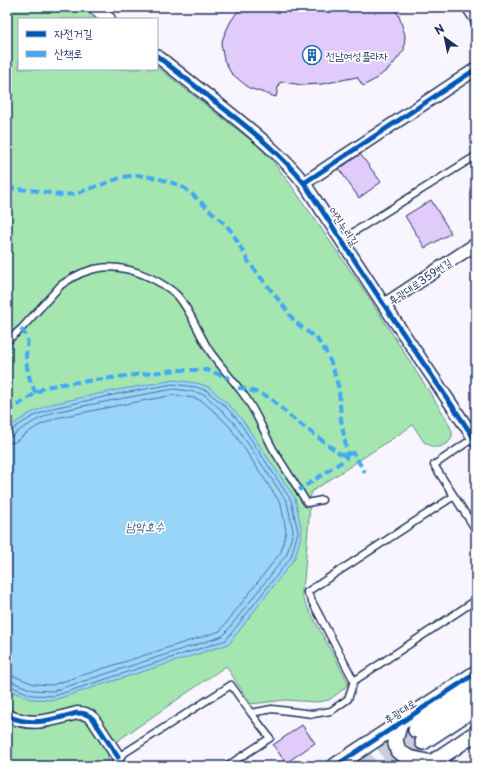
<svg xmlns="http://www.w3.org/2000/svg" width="483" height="773" font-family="'Playpen Sans','Poor Story',sans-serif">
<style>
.green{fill:#a5e6b0;stroke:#608a87}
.water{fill:#99d4f9;stroke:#6792bb}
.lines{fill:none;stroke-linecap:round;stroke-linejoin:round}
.shore{stroke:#4d719c;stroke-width:1}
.building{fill:#e1cbfb;stroke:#1b2f5e}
.tertiary-tunnel{stroke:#cdcdde;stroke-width:15;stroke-dasharray:15 8;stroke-linecap:butt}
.service-casing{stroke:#1b2f5e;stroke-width:9}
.minor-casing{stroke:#1b2f5e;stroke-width:15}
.tertiary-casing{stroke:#1b2f5e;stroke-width:18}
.service{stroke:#fff;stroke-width:6}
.minor{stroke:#fff;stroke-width:12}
.tertiary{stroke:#fff;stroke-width:15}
.quiet{stroke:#3fa9f5;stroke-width:4;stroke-dasharray:8 4;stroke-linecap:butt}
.cycleway-casing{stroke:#fff;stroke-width:8}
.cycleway{stroke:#0057b8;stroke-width:5}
.labels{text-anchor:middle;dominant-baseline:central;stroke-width:3.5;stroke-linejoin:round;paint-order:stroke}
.poi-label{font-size:11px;fill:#1b2f5e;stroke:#fff;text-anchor:start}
.street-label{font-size:11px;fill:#1b2f5e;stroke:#fff}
.water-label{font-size:12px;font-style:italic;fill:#3a5885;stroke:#fff}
</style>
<rect width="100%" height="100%" fill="#f9f5fe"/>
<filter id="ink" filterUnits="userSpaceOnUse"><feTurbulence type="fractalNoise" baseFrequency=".025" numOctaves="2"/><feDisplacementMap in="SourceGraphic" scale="8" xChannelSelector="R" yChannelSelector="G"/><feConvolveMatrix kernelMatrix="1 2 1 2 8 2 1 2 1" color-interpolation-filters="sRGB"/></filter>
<g filter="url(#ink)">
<path class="green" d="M7,7H81L96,19H19V69H157V67L256,144L272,160L291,185L368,296L446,418L452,431V438L448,443L440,447H433L424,442L413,425L311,492L304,581L302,588V597L348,682L347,686L341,691L329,700L317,702L285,700L251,704L226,666L107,748L109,766H7Z"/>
<path class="water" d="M174,380L197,383L209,387L227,403L241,418L295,498L302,532L295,558L229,644L54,700L31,699L8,690L7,689V429L15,423L31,413L51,404L117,390Z"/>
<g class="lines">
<path class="shore" d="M7,432L12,431L17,426L32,417L53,408L118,394L173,384L196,387L207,391L225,406L238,420L291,500L298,532L291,557L226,640L54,696L32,695L10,686H7
M7,437L12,436L20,430L35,421L54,412L119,399L174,389L195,392L205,395L221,410L234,423L287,502L293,531L287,554L223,636L53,691L33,690L12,682L7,681
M7,443L15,442L24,435L38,426L56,418L120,405L174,395L194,398L202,401L217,414L230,427L281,504L286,531L281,552L220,631L52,685L34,684L14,676L7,675"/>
</g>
<path class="building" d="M243,7H394L399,16L405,35L404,50L390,68L374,80L363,86L357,77L322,84L302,85L283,82L279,83L276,97L249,88L231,73L224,60L221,44L225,33L231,21L238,11Z
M360,154L381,182L359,198L339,169Z
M431,200L451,233L425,248L405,216Z
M302,725L315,743L286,763L273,745Z"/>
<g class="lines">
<path class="tertiary-tunnel" d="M361,766L416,730
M387,766L423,742"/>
<g class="service-casing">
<path id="service" d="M465,7L476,24
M341,240L474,157L476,160
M7,341L21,329L61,285C90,264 116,262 149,277C159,282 169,287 177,295C192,312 198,334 211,353C222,368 235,382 246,398C257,414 264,432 273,449C284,467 296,485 307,503L322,500
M475,437L434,465L476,530
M354,681L476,600
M116,766L115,759L231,685L251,713L272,709L313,714L331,711L348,699L354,681L307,592L454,496
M227,766L270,738L251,713"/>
</g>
<g class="minor-casing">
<path id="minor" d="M94,7L109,19
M157,56C179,73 200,90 222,107C251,130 281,154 304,183L384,305L476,441
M304,183L476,69
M384,305L476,244
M7,716C34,727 51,720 77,713C84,713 88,714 93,719L118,757"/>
</g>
<g class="tertiary-casing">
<path id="tertiary" d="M400,723L395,740L398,751L409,758L432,763
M416,730L476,690
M423,742L476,707
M335,766L476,673
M427,766L476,733"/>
</g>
<use href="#service" class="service"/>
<use href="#minor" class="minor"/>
<use href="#tertiary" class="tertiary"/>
<path class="quiet" d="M7,188L39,191L60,195L75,194L123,177L137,175L157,178L176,184L184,188L192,194L225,224L232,232L250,264L282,304L295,322L317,339L326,352L332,365L339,389L341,419L347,453L346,459L299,490
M21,329C32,342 26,344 26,359C27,371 30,383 36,393
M238,388L247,389L269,397L291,417L339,453L344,455L353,453L365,472
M7,412L45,387L62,384L176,370H206L230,378"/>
<g class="cycleway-casing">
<path id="cycleway" d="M157,56C179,73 200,90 222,107C251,130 281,154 304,183L384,305L476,441
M304,183L476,69
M7,716C34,727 51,720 77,713C84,713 88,714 93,719L118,757
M335,766L476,673"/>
</g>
<use href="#cycleway" class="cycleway"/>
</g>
</g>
<defs>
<g id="building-ring" transform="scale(1)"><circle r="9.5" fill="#fff" stroke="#1f6fb2" stroke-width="1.5"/><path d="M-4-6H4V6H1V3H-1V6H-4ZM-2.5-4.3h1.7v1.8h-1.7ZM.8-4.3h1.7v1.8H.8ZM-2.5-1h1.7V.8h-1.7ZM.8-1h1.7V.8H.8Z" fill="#1f6fb2"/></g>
</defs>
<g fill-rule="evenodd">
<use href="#building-ring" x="312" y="55"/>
</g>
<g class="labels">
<g class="poi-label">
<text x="326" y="55">전남여성플라자</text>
</g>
<g class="street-label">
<text transform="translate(344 226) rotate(57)">어진누리길</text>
<text transform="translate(420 281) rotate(-34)">후광대로359번길</text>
<text transform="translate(400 711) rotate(-33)">후광대로</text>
</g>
<g class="water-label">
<text x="145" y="526">남악호수</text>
</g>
</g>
<rect width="483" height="773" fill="none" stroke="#fff" stroke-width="24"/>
<rect x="12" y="12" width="459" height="749" fill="none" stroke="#1b2f5e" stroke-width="1.5" filter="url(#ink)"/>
<rect x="18" y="18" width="140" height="52" fill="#ffffff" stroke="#a4acbf"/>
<rect x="26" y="31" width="20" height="6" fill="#0057b8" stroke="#a4acbf"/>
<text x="54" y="38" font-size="12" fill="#1b2f5e">자전거길</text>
<rect x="26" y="51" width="20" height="6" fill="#3fa9f5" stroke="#a4acbf"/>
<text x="54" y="58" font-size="12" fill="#1b2f5e">산책로</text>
<g transform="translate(445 38) rotate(327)" stroke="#ffffff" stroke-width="3" paint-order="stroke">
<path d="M0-3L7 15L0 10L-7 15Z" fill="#1b2f5e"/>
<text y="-6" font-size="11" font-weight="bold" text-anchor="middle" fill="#1b2f5e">N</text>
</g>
</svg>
